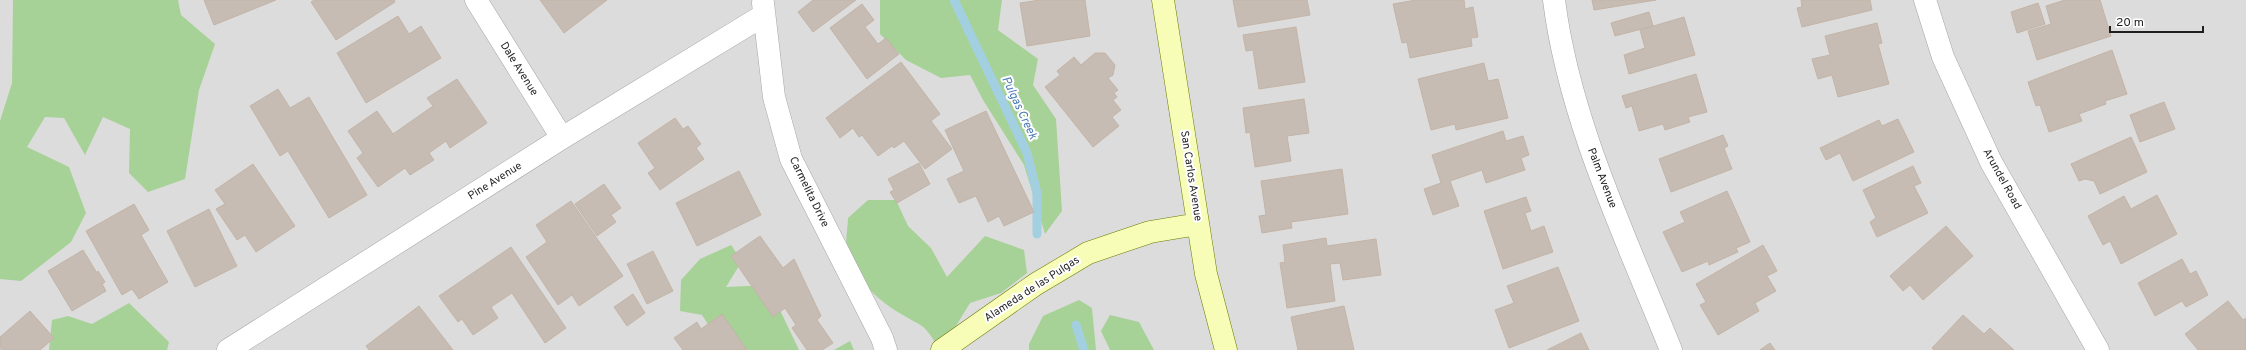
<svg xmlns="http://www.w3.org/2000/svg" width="2246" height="350" font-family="Overpass,sans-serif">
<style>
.residential{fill:#dddcdc}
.forest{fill:#a6d297}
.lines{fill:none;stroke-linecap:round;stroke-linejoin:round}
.stream{stroke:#a3d0e1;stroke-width:9}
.building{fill:#c6bcb4;stroke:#c3b4a6}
.minor-casing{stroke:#a6a6a6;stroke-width:23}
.secondary-casing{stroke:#6a7c00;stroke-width:23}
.minor{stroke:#fff;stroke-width:22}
.secondary{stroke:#f7fdb6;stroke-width:22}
.labels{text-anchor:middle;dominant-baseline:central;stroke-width:4;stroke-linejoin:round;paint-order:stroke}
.street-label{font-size:11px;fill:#1f1f1f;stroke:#fff}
.water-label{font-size:12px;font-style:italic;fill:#4578b5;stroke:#fff}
</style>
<rect width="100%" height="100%" fill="#f1ede5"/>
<path class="residential" d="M0,0H2246V350H0Z"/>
<path class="forest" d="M13,0H178L181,15L215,44L199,90L185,179L148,192L129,173L130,129L103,117L85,155L64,118L45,117L27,147L69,167L86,213L71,242L21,281L0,279V121L12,83Z
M880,0H1002L998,30L1038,59L1033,85L1056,119L1062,211L1045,234L1024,165L983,100L970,75L941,78L906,60L880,34Z
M868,200H896L908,226L931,248L947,277L985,236L1024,250L1027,273L1001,293L970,303L951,334L935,342C922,322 922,327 903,315C878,301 853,278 847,249C845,239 848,227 848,218Z
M731,245L742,261L726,287L768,285L799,350H722L720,343L702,315L680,311L681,280L700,259Z
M1079,300L1092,308L1096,350H1029V344L1043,316Z
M129,303L169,342L167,350H49L52,320L68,316L92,324Z
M1110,315L1139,322L1154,350H1110L1101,331Z
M850,341L854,350H834Z"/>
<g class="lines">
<path class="stream" d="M954,0L1027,153L1037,193V234
M1076,325L1084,350"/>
</g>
<path class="building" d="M204,0H276L214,25Z
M314,0H394L395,2L336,40L311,2Z
M540,0H607L564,33Z
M813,0H856L813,32L798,12Z
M1040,0H1085L1090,36L1027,46L1020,3Z
M1233,0H1307L1310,15L1238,27Z
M1416,0H1464L1465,9L1473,7L1478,37L1471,38L1472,46L1410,58L1407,42L1402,43L1393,4Z
M1592,0H1656L1594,10Z
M1801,0H1870L1872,10L1802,27L1797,8L1802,7Z
M2065,0H2100L2111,36L2037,60L2028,31L2051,24L2046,6Z
M2038,3L2045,24L2017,33L2011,12Z
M862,4L874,20L865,27L878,44L886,38L899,54L867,79L830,28Z
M1649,12L1653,26L1615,36L1611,23Z
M398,16L409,34L421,26L441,58L366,103L337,53Z
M1684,17L1695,55L1629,74L1624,55L1645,48L1640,30Z
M1877,23L1882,43L1878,44L1889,84L1838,97L1832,75L1818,79L1812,59L1830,55L1825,36Z
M1296,27L1305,82L1259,89L1253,50L1246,51L1243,35Z
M2112,50L2127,94L2105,101L2106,104L2079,114L2082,121L2049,132L2040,105L2036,106L2028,82Z
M1095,53H1105L1115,65L1113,75L1108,78L1118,90L1114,93L1117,97L1113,100L1121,110L1112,117L1119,126L1093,147L1045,87L1060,75L1057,71L1074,57L1081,65Z
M901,62L940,114L931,121L952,149L925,169L904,141L894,148L892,146L878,156L862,135L859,137L853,128L840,138L826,118Z
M1484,63L1488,81L1498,79L1508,118L1456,130L1455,124L1431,130L1418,79Z
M1696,74L1707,112L1688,117L1690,122L1665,130L1663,124L1639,131L1632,106L1626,108L1622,96Z
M457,79L487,123L450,148L446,141L429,153L434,160L410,175L405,168L378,187L357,158L363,153L348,131L377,111L393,134L433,106L427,98Z
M278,89L290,108L309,97L367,195L329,218L288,151L280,156L250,106Z
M1304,99L1309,133L1287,136L1291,161L1255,167L1250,132L1246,133L1243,108Z
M2164,102L2175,129L2140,142L2130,115Z
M986,111L1034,212L1004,226L999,216L988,222L976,196L959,203L947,179L964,171L945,130Z
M675,118L683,129L688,126L701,144L696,148L704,159L660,190L648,173L655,168L638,143Z
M1898,119L1914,152L1853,181L1840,153L1826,160L1820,148L1879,120L1882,126Z
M1503,131L1506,141L1523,136L1529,155L1521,158L1525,170L1486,183L1482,170L1450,181L1459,206L1433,215L1424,189L1441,183L1432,155Z
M1723,135L1728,146L1724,148L1732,169L1671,192L1659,159Z
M2131,137L2147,172L2100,194L2094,181L2085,179L2079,181L2071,164Z
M919,163L930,184L897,203L890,192L894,190L888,179Z
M253,164L295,226L256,252L245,235L237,240L216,209L225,204L215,190Z
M1913,166L1921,183L1914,186L1928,213L1877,237L1870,222L1876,218L1863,190Z
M1342,169L1348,214L1291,222L1292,228L1262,233L1259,216L1266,215L1261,181Z
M739,171L761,215L697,246L676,203Z
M604,184L621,208L611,215L616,222L597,236L575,204Z
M1727,191L1750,242L1736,248L1738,252L1709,265L1708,261L1682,272L1663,232L1685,222L1680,212Z
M2157,195L2177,234L2121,264L2110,241L2103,245L2088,216L2124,196L2131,209Z
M1526,197L1531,211L1525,213L1531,231L1544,226L1553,252L1503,269L1484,211Z
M571,201L623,276L579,306L572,295L558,305L526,257L547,242L536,225Z
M134,204L149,230L141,235L168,282L139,299L132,289L122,295L86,231Z
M209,209L237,266L195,287L167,231Z
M1946,226L1973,256L1923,300L1910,285L1903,291L1890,276Z
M760,236L783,268L794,259L821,316L817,320L833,343L822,350H807L792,328L796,325L785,308L773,317L731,256Z
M1326,238L1327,246L1376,239L1381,275L1343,280L1340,263L1330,264L1335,301L1287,308L1280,263L1285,262L1283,245Z
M1763,245L1777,271L1767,276L1776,291L1755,303L1759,311L1718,335L1700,305L1706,302L1696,284Z
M511,247L566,328L545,343L512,293L491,307L498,318L473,335L462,319L458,322L439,296Z
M83,250L97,273L98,271L105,282L102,284L106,291L72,311L48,271Z
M653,251L673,291L647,304L627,264Z
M2182,259L2190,274L2196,271L2208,295L2186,307L2182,301L2155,316L2138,283Z
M1558,267L1579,321L1509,348L1495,310L1514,303L1507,286Z
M633,294L645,313L627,326L614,307Z
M2228,301L2243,320L2246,318V350H2198L2185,334Z
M419,306L453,350H369L366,346Z
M1344,306L1354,350H1298L1291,317Z
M30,311L54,338L40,350H1L0,337Z
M722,314L747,350H683L674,338L697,322L701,329Z
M1963,315L1984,334L1990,328L2014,350H1934L1932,348Z
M1581,333L1589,350H1547Z
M1770,343L1775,350H1760Z"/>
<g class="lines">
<g class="minor-casing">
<path id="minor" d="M476,0L562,138
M1554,0C1569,120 1626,238 1671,350
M1925,0L1943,57L1991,162L2098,350
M763,3L774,97L791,159L882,338L886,350
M228,350L562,138L764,15"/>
</g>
<g class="secondary-casing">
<path id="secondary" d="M1163,0L1206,274L1226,350
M942,350L1036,284L1088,253L1150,232L1198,224"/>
</g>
<use href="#minor" class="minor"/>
<use href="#secondary" class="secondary"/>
</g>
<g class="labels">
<g class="street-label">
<text transform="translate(519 69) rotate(58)">Dale Avenue</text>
<text transform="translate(1191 176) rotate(81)">San Carlos Avenue</text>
<text transform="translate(1602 178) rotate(69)">Palm Avenue</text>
<text transform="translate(2002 179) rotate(61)">Arundel Road</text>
<text transform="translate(495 181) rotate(-32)">Pine Avenue</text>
<text transform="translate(809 192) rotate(64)">Carmelita Drive</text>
<text transform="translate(1032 289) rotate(-33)">Alameda de las Pulgas</text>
</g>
<g class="water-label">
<text transform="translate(1019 108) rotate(65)">Pulgas Creek</text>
</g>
</g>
<path d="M2110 26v6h93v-6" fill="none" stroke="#1f1f1f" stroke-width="2"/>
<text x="2116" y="26" font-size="12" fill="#1f1f1f" stroke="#ffffff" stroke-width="3" paint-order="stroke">20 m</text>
</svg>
